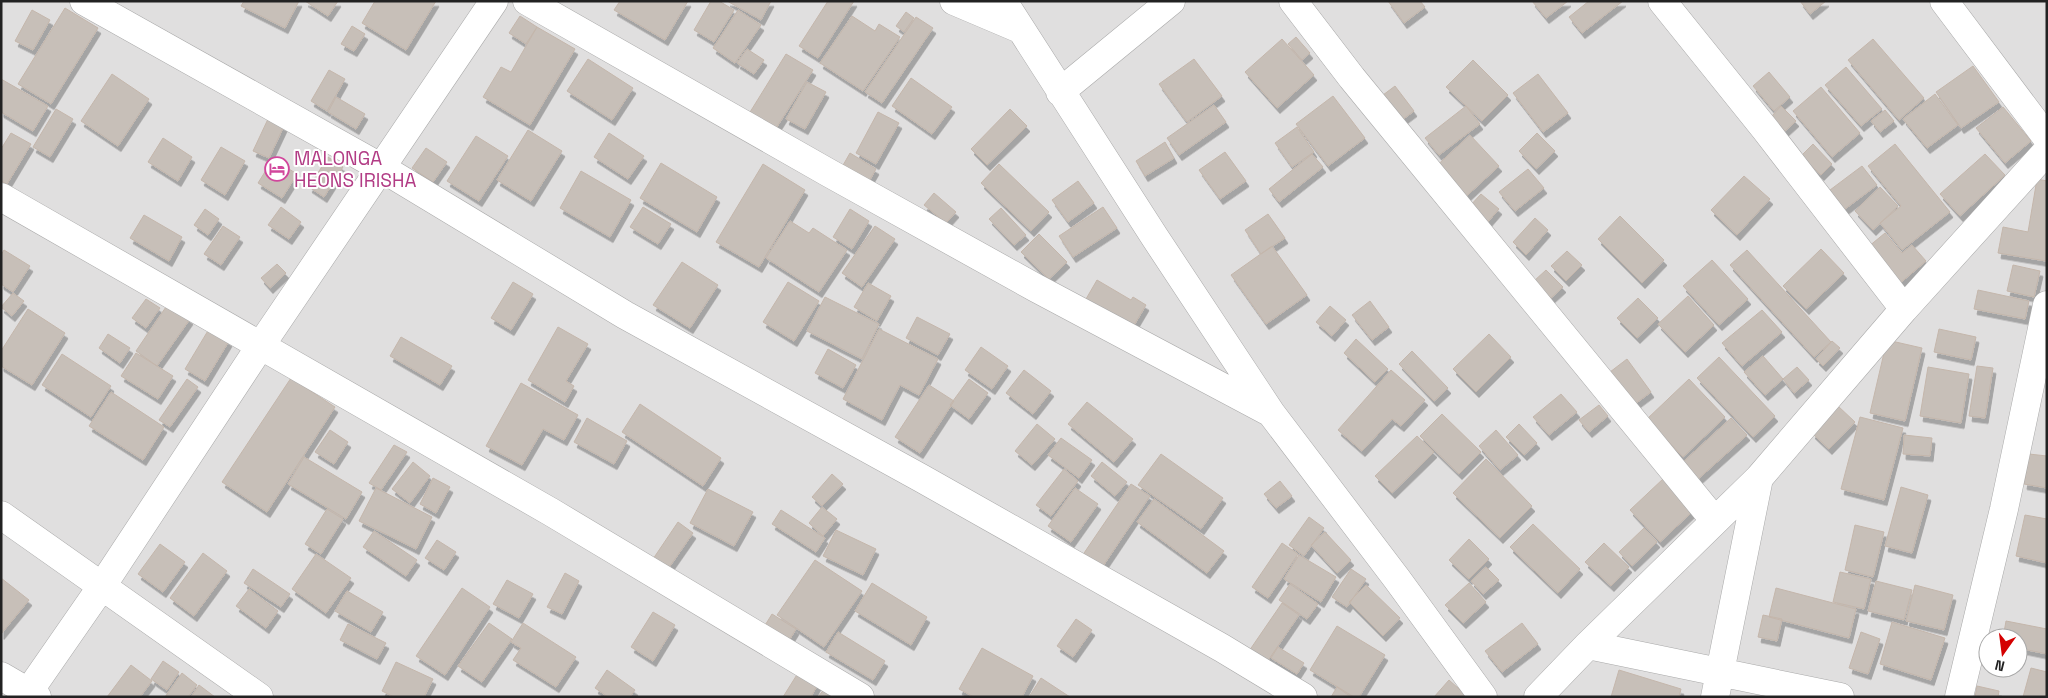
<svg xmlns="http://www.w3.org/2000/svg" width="2048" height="698" font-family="'Space Grotesk',sans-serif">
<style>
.residential{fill:#e0dfdf;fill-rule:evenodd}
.building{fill:#c7bfb8;stroke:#c4b6ab;filter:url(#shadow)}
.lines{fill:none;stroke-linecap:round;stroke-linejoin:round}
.minor-casing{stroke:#a9a9a9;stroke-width:29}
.minor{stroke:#fff;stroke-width:28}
.labels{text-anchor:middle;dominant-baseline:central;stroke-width:4;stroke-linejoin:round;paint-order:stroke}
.hotel-label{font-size:19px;fill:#b23c85;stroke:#fff;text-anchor:start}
</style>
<defs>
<filter id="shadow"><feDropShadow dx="3" dy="5.5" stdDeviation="0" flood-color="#0004"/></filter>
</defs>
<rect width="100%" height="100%" fill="#f2efe9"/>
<path class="residential" d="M1,1H2047V697H1ZM1988,638H2018V668H1988Z"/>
<path class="building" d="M244,1H299L285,28L241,6Z
M305,1H338L328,16Z
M375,1H436L406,50L362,23Z
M620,1H688L665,40L614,10Z
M711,1H719L734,10L714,42L694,30Z
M727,1H771L761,20Z
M828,1H854L818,58L799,46Z
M1388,1H1420L1425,7L1404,23Z
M1532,1H1568L1546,18Z
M1589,1H1623L1582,33L1569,17Z
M1800,1H1826L1810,14Z
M65,8L98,28L51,104L18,84Z
M32,10L50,20L33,50L15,41Z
M738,10L761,25L735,63L713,48Z
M906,12L914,18L904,32L896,26Z
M520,16L537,27L526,44L509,33Z
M852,16L875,31L879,24L900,37L863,91L820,63Z
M916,17L933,28L882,103L865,92Z
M352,26L365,34L354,51L341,44Z
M537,27L575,49L530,125L483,97L501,67L511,72Z
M1296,37L1310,53L1302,60L1288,44Z
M1282,39L1314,75L1277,108L1245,72Z
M1873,39L1924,98L1899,120L1848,60Z
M747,49L764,60L754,74L737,63Z
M786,54L813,70L773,133L747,117Z
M588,59L633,88L612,120L567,91Z
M1194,59L1222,96L1187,122L1159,84Z
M1473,60L1508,95L1482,121L1446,87Z
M1973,66L1999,102L1961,128L1936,92Z
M1846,67L1882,109L1861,126L1825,85Z
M329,70L345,79L327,111L311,101Z
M1769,72L1790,97L1774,111L1753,86Z
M112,74L149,99L118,146L81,121Z
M1538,74L1568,113L1543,132L1513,93Z
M911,78L952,107L932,134L892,106Z
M1,79L48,106L33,131L1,112Z
M807,82L826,92L805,129L786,119Z
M1395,86L1414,111L1402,120L1383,95Z
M1821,87L1860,133L1832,157L1793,111Z
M1935,94L1958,125L1927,148L1903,119Z
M1333,96L1365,138L1328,166L1296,124Z
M336,97L365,114L356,129L328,112Z
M1214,105L1226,122L1179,155L1167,138Z
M1466,106L1480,124L1439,155L1425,138Z
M1781,106L1796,121L1785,131L1771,117Z
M2003,107L2031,141L2005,163L1976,128Z
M56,109L73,119L50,157L33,147Z
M1010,109L1027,126L987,165L971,149Z
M1885,110L1894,121L1880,132L1871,121Z
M878,112L899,123L876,164L856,153Z
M268,119L284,126L269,158L253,151Z
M1297,127L1314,152L1292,167L1275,143Z
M528,130L562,151L531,201L497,180Z
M11,133L31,144L7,184L1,181V149Z
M609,133L644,156L628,179L594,157Z
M1537,133L1555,151L1536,169L1519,151Z
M1470,135L1499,166L1460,202L1431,171Z
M476,136L508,156L479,201L447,181Z
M163,138L192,157L178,181L148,162Z
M1165,142L1174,158L1145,176L1136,161Z
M1813,144L1832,164L1821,175L1801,156Z
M1895,144L1950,212L1902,250L1880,223L1901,206L1868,166Z
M221,147L245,161L225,195L201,180Z
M426,148L447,162L433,182L412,168Z
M1225,152L1246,181L1220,199L1199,170Z
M850,153L876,169L868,183L842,167Z
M1312,154L1323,167L1279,202L1269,189Z
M1985,154L2005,175L1960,216L1940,194Z
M328,157L343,167L324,197L309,187Z
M273,159L297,174L282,198L258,183Z
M661,163L717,197L697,232L640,198Z
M763,164L805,190L759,267L716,242Z
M999,164L1049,212L1031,231L981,183Z
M1862,166L1877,185L1841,212L1826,193Z
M1528,169L1544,188L1515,211L1499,192Z
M581,171L631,200L610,237L560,208Z
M1744,176L1770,199L1737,235L1711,210Z
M2037,179L2047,181L2046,261L1998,253L2003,227L2028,232Z
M1078,181L1094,203L1068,222L1052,200Z
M1880,187L1898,206L1873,230L1855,211Z
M934,193L956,212L946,223L924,205Z
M1481,194L1499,209L1486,224L1468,208Z
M281,207L301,222L289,239L268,225Z
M643,207L671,224L658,244L630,227Z
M1103,207L1117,228L1073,257L1059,236Z
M1001,208L1026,235L1014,245L989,219Z
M205,209L219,219L208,235L194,225Z
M850,209L869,221L852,249L833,237Z
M1268,214L1285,238L1261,254L1245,230Z
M144,215L182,237L169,261L130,238Z
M1620,216L1664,260L1642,283L1598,239Z
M1535,218L1548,230L1526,255L1513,242Z
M790,221L809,233L813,228L847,250L819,292L766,258Z
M223,226L240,237L221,265L204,254Z
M875,226L895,239L862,287L842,273Z
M1885,233L1902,253L1912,245L1926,261L1899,284L1868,247Z
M1039,234L1067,262L1049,279L1021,252Z
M1272,246L1307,295L1266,324L1231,275Z
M1821,249L1844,273L1806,309L1783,286Z
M4,250L30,266L13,292L1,284V255Z
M1747,250L1831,342L1814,357L1730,265Z
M1567,251L1582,265L1566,281L1551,266Z
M1712,260L1748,299L1719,325L1683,286Z
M682,262L718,285L690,328L653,305Z
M277,264L286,273L270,288L261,278Z
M2013,265L2040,271L2034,297L2007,291Z
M1546,270L1563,287L1551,298L1534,281Z
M1097,280L1131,300L1133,297L1146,305L1133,327L1086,299Z
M513,282L533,294L511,330L491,318Z
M788,282L819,301L794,341L763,322Z
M868,283L891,296L877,321L854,307Z
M1978,290L2029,301L2025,319L1974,309Z
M13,293L24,301L12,316L1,307Z
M1688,296L1714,325L1685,352L1658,324Z
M825,297L879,324L862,359L807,331Z
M1638,298L1658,318L1637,338L1617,318Z
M146,299L160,308L146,328L132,318Z
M1370,301L1389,327L1372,340L1352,315Z
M168,304L190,319L157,366L136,351Z
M1330,306L1346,320L1332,336L1316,322Z
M28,309L65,333L32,385L1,366V351Z
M1762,310L1782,332L1742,366L1722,343Z
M917,317L950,334L938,355L906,338Z
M558,327L588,344L566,381L574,386L565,402L528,380Z
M209,329L229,341L205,381L185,369Z
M879,329L938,359L919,395L900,385L882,420L843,399Z
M1939,329L1976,337L1971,360L1934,352Z
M108,334L130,348L120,363L99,348Z
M1489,334L1511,357L1476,392L1453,369Z
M401,337L452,366L440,385L390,356Z
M1356,339L1388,369L1375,382L1344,353Z
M1887,340L1922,348L1905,421L1870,413Z
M1832,341L1840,348L1823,366L1816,359Z
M981,347L1008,366L992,389L965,370Z
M828,349L856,365L843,388L815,373Z
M1412,351L1448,388L1434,401L1399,364Z
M136,353L173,376L158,399L121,376Z
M62,354L111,386L91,417L42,385Z
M1763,356L1783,379L1765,395L1744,372Z
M1719,357L1775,416L1753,437L1697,378Z
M1627,359L1651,392L1635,404L1610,372Z
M1977,366L1993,368L1985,418L1969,416Z
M1797,367L1809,380L1794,393L1783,379Z
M1928,367L1969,374L1961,423L1920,416Z
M1024,370L1051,391L1033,414L1006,393Z
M1391,370L1425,400L1401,426L1392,419L1362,451L1338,430Z
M291,378L335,407L267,512L222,482Z
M187,379L198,387L170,427L159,420Z
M969,379L988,393L969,419L950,405Z
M1689,379L1725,417L1683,457L1647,419Z
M521,383L578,415L564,440L543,429L522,465L486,446Z
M929,385L954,401L920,453L895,437Z
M111,392L164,427L143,460L89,426Z
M1561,394L1577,412L1549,435L1533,417Z
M1087,402L1133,439L1114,462L1068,424Z
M640,404L721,458L703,486L622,432Z
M1599,405L1608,416L1589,432L1579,420Z
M1838,406L1855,422L1829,449L1812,433Z
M1442,414L1481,452L1459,474L1420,436Z
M1860,417L1903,428L1884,500L1841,489Z
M587,418L627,441L614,464L574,442Z
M1731,418L1747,435L1697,480L1682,463Z
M1037,424L1055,439L1032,465L1015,451Z
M1519,424L1537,443L1524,455L1506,437Z
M330,430L348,442L334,464L315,452Z
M1496,430L1518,455L1500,470L1479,446Z
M1904,435L1932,438L1930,456L1903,454Z
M1417,436L1434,452L1392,493L1375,476Z
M1061,438L1092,460L1079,478L1048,455Z
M394,445L407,452L381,490L369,483Z
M1161,454L1223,498L1201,529L1138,485Z
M2029,454L2047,456V488L2024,484Z
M304,457L362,492L346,519L288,484Z
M1486,459L1532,506L1500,538L1453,493Z
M413,462L430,476L410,503L392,489Z
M1102,462L1127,482L1115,496L1091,476Z
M1064,469L1078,481L1051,516L1036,505Z
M832,474L843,484L822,506L812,497Z
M433,478L450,487L436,513L420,504Z
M1664,478L1694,510L1660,542L1630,510Z
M1280,481L1292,496L1276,508L1264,494Z
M1131,484L1150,496L1101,569L1082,556Z
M1901,487L1928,495L1912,553L1885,546Z
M376,488L432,517L416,549L359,521Z
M1075,488L1098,504L1071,542L1048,526Z
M708,489L753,512L734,546L690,523Z
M1154,499L1224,551L1207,573L1137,522Z
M822,507L837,519L823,536L809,523Z
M327,509L343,519L321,554L305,544Z
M781,510L825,538L816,552L772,524Z
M2025,515L2047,519V563L2016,556Z
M1309,517L1324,528L1304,556L1289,545Z
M678,522L693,533L668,569L653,559Z
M1533,524L1580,569L1558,593L1510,547Z
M1855,525L1884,532L1873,577L1845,570Z
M1644,528L1657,542L1632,566L1619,552Z
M836,530L876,549L863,575L823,556Z
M374,531L417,560L406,576L363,547Z
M1325,532L1351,560L1337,573L1311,545Z
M1469,539L1489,559L1469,579L1449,560Z
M437,540L456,552L444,570L425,558Z
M1282,543L1298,554L1268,598L1252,587Z
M1604,543L1629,567L1611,586L1585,562Z
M160,544L185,562L163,592L138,574Z
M203,553L227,571L194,616L170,598Z
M316,554L351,578L326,613L292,589Z
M1299,555L1336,577L1321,602L1284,579Z
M815,560L862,591L824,647L777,615Z
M1486,567L1499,580L1483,594L1471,581Z
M253,569L290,594L281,607L244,583Z
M1351,569L1366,579L1347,607L1332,597Z
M1840,572L1871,579L1864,609L1833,602Z
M565,573L579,581L562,614L547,607Z
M1,578L29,600L1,634Z
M507,580L533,594L519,618L493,604Z
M1876,581L1912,590L1904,620L1868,611Z
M872,583L927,617L911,645L855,611Z
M1469,583L1486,602L1463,623L1445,605Z
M1290,584L1318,604L1307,619L1279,600Z
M1366,585L1400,618L1383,636L1349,602Z
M1915,585L1953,595L1944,630L1906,621Z
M462,588L490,607L445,675L416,656Z
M1776,588L1856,609L1849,638L1769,617Z
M249,589L278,611L266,628L236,606Z
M347,591L383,612L371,632L335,611Z
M1282,603L1299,615L1265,665L1247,654Z
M653,612L675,625L653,661L631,647Z
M772,614L796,629L788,642L764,627Z
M1763,615L1782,619L1777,641L1758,637Z
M1076,619L1092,630L1073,657L1057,646Z
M2006,621L2047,629V654L2018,648V638H2003Z
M1892,622L1945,638L1931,680L1880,664Z
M489,623L512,639L482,682L458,666Z
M523,623L576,657L556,687L513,660L521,648L511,642Z
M1522,623L1538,644L1502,672L1485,651Z
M348,624L386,643L377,659L340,640Z
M1337,626L1385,655L1359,697H1354L1310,670Z
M838,632L885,661L873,680L826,652Z
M1861,632L1880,639L1868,674L1849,668Z
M1278,647L1304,663L1297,674L1271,658Z
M982,648L1033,676L1022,697H974L959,689Z
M163,661L179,672L167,690L151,679Z
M396,662L433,679L424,697H394L382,691Z
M131,665L152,681L140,697H107Z
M2031,668L2047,672V697H2023Z
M607,670L635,690L630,697H608L595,688Z
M1619,670L1681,689L1679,697H1611Z
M182,673L197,685L188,697H165Z
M798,673L818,684L811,697H783Z
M1041,678L1070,697H1029Z
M1449,680L1468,697H1434Z
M199,685L215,697H191Z
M1977,686L1999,691L1998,697H1975Z
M1337,687L1351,697H1331Z
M825,688L838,697H818Z"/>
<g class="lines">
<g class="minor-casing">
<path id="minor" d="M84,1L380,167L625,315L921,478L1222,648L1303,697
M527,1L829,173L1036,288L1271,413
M954,1L1020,29
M1003,1L1154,236L1271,413L1397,579L1483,697
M1293,1L1352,78L1715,521
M1662,1L1765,129L1904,309
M1944,1L2047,138
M1060,92L1171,1
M1,197L551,512L860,697
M1,515L259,697
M1588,645L1840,697
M1,676L37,697
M25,697L102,586L261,345L494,1
M1538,697L1588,645L1759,478L1904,309L2047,151
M1715,697L1759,478
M1959,697L2004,509L2047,305"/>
</g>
<use href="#minor" class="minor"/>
</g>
<defs>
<g id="hotel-ring" transform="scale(1.25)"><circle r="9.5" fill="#fff" stroke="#d1479c" stroke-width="1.5"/><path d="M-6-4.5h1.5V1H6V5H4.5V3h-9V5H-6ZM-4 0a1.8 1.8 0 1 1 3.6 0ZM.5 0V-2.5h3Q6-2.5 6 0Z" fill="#d1479c"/></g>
</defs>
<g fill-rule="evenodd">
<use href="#hotel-ring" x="277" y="169"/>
</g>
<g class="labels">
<g class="hotel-label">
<text x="294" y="158">MALONGA<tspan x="294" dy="22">HEONS IRISHA</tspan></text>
</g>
</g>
<rect width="2048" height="698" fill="none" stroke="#222222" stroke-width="5"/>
<g transform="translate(2003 653) rotate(194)"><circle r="24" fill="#ffffff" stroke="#a7a7a7"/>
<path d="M0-4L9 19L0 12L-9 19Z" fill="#d40000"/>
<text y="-8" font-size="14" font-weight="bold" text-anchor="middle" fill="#222222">N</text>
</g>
</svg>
